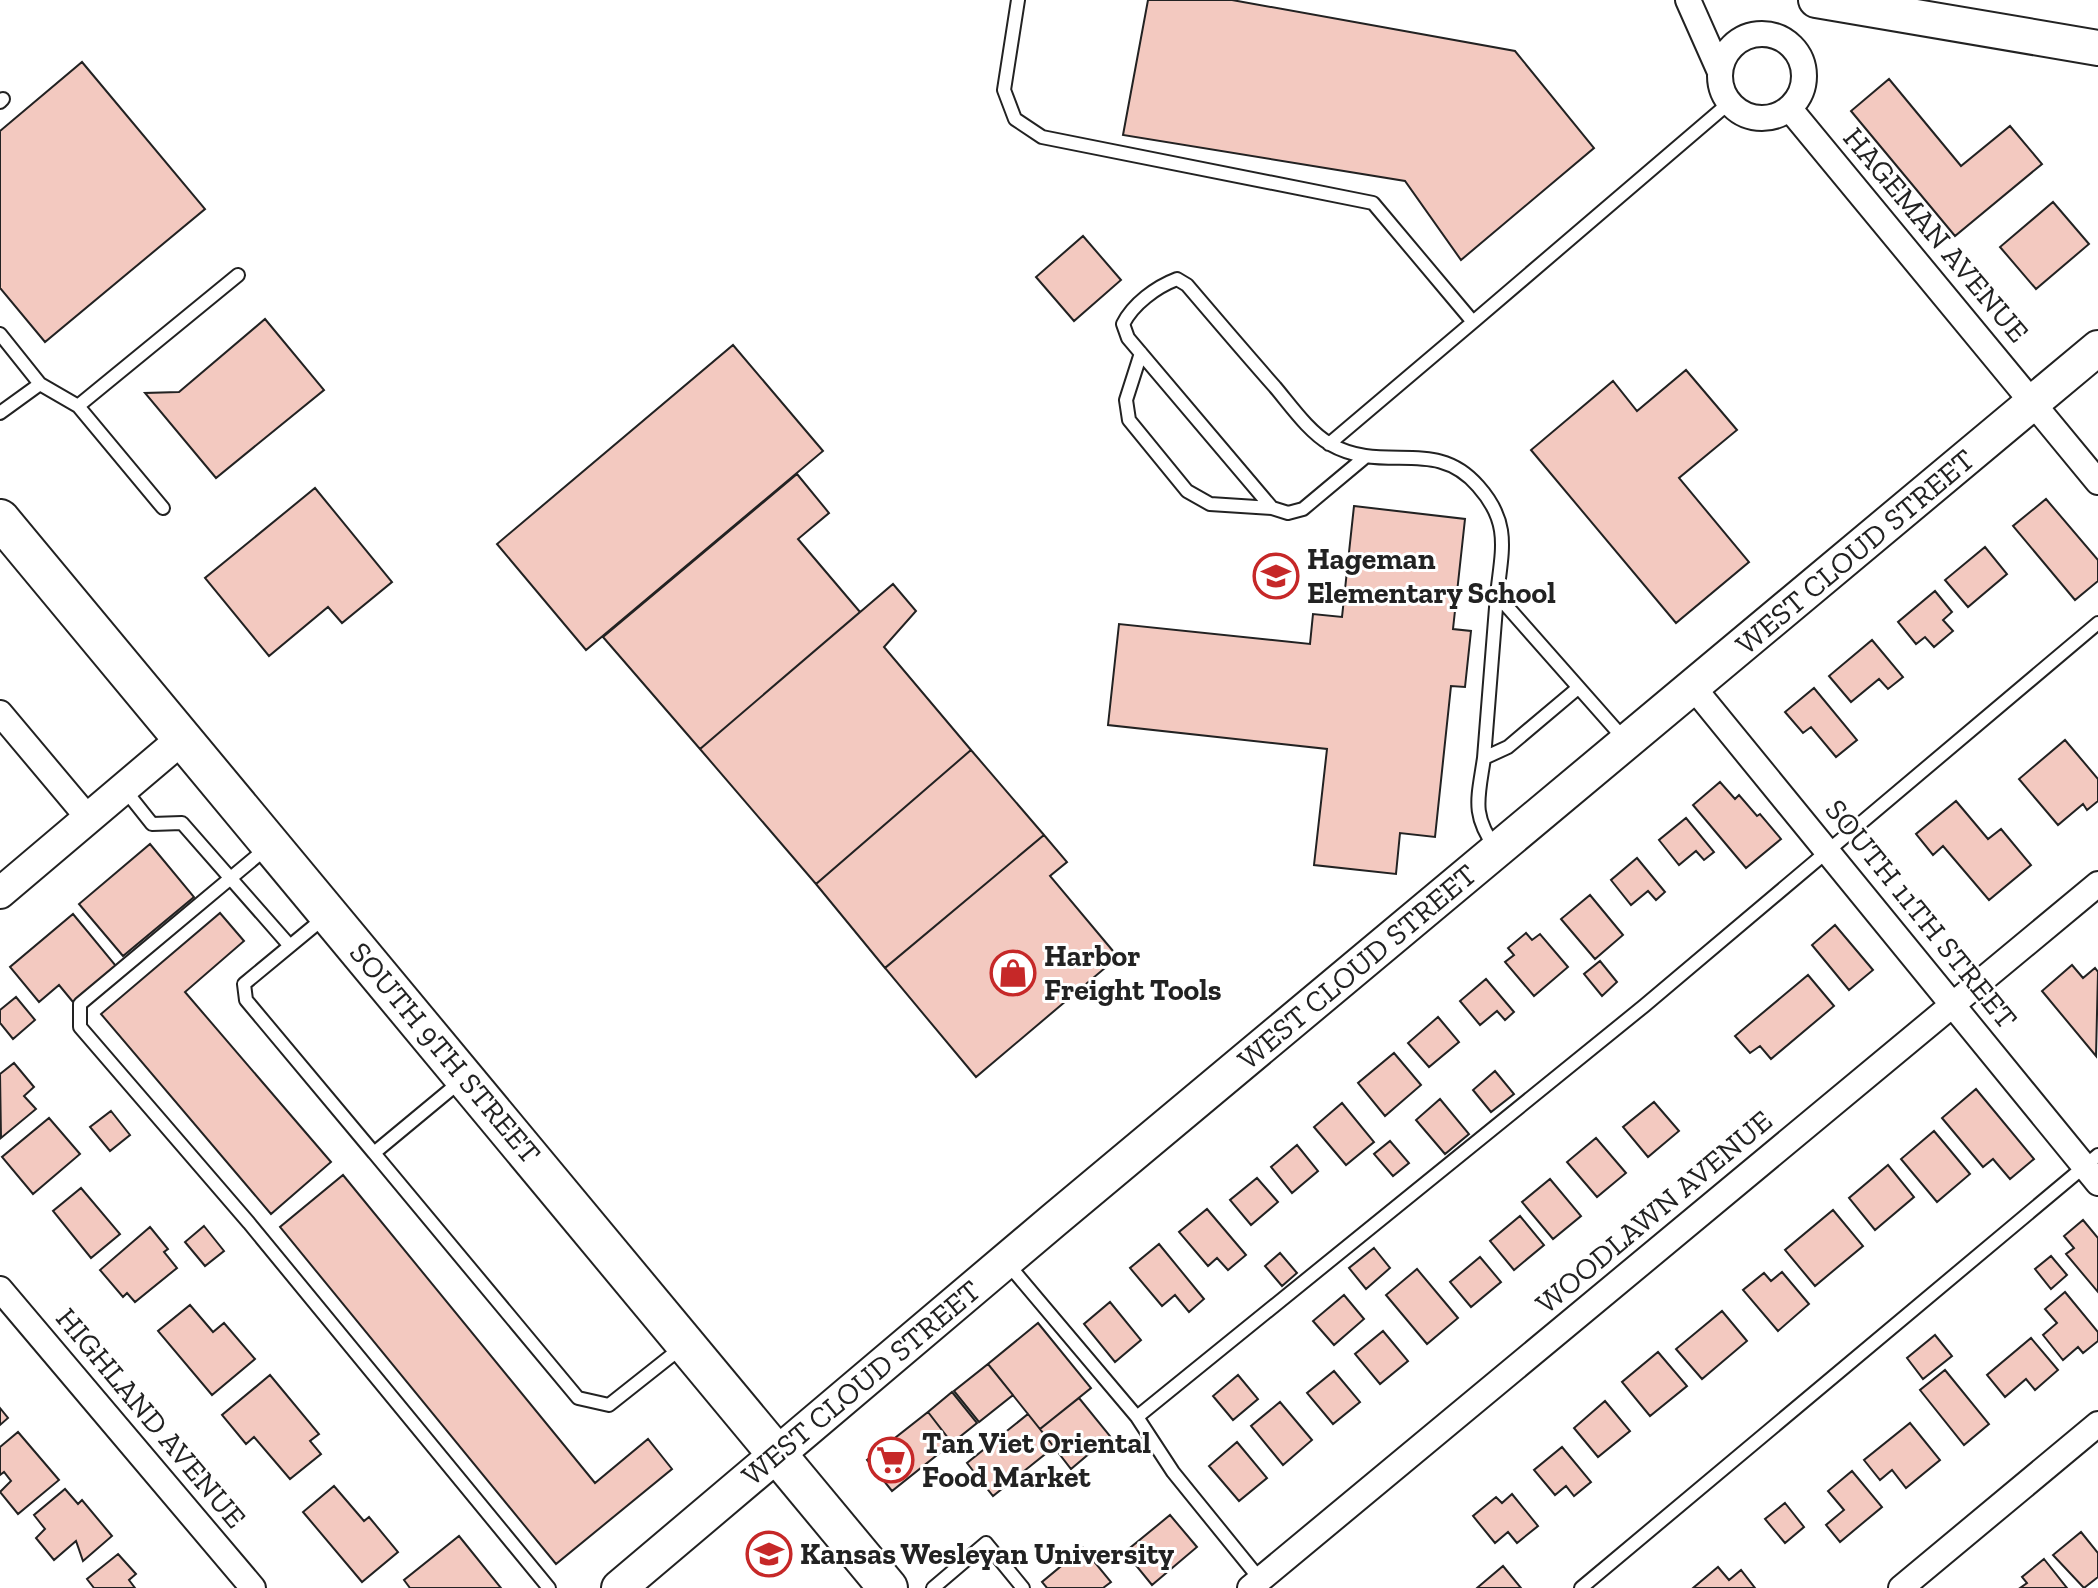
<svg xmlns="http://www.w3.org/2000/svg" width="2098" height="1588" font-family="'Zilla Slab',serif">
<style>
.building{fill:#f3c9c0;stroke:#222;stroke-width:2}
.lines{fill:none;stroke-linecap:round;stroke-linejoin:round}
.service-casing{stroke:#222;stroke-width:16}
.minor-casing{stroke:#222;stroke-width:28}
.tertiary-casing{stroke:#222;stroke-width:34}
.secondary-casing{stroke:#222;stroke-width:38}
.primary-casing{stroke:#222;stroke-width:42}
.service{stroke:#fff;stroke-width:12}
.minor{stroke:#fff;stroke-width:24}
.tertiary{stroke:#fff;stroke-width:30}
.secondary{stroke:#fff;stroke-width:34}
.primary{stroke:#fff;stroke-width:38}
.labels{text-anchor:middle;dominant-baseline:central;stroke-width:6;stroke-linejoin:round;paint-order:stroke}
.street-label{font-size:30px;fill:#222;stroke:#fff}
.poi-label{font-size:30px;font-weight:bold;fill:#222;stroke:#fff;text-anchor:start}
</style>
<rect width="100%" height="100%" fill="#fff"/>
<path class="building" d="M1148,0H1232L1515,51L1594,148L1461,260L1405,181L1123,135Z
M82,62L205,209L45,342L0,288V131Z
M1889,79L1961,166L2010,126L2042,164L1955,236L1851,111Z
M2053,202L2089,244L2036,289L2000,247Z
M1083,236L1121,280L1074,321L1036,277Z
M265,319L324,390L216,478L145,393L179,392Z
M733,345L823,451L586,650L497,544Z
M1686,370L1737,430L1679,478L1749,562L1676,623L1531,450L1613,381L1637,411Z
M797,474L829,513L798,539L860,612L700,749L603,637Z
M315,488L392,582L342,623L328,607L269,656L205,578Z
M2046,499L2098,560V581L2075,600L2013,526Z
M1354,506L1465,519L1453,629L1471,631L1465,687L1451,686L1435,837L1400,833L1396,874L1314,865L1327,749L1108,725L1119,624L1310,644L1313,614L1342,617Z
M1985,547L2007,574L1968,607L1945,580Z
M893,584L916,611L884,647L971,750L816,884L700,749Z
M1935,591L1952,612L1943,620L1953,631L1934,647L1925,637L1916,644L1898,622Z
M1872,640L1903,677L1888,689L1879,679L1851,702L1829,676Z
M1814,688L1857,740L1836,757L1811,727L1803,733L1785,712Z
M2065,740L2098,779V801L2087,810L2083,804L2058,825L2019,779Z
M971,750L1044,835L885,968L816,884Z
M1720,782L1735,799L1739,795L1757,816L1760,814L1781,839L1746,868L1693,805Z
M1956,801L1988,839L2001,829L2031,865L1989,900L1943,846L1933,855L1916,834Z
M1686,818L1714,852L1704,860L1696,851L1679,865L1659,840Z
M1044,835L1067,862L1050,876L1118,957L976,1077L885,968Z
M150,844L194,897L123,956L79,904Z
M1637,858L1665,892L1656,900L1648,891L1631,905L1611,880Z
M1590,895L1623,935L1595,959L1561,919Z
M220,913L244,941L185,992L331,1162L271,1214L101,1014Z
M73,914L116,966L73,1002L59,985L39,1002L10,967Z
M1835,925L1873,970L1849,990L1812,945Z
M1526,933L1532,940L1540,934L1568,967L1534,996L1505,962L1514,955L1508,948Z
M1600,961L1617,982L1602,996L1584,974Z
M2072,965L2083,978L2095,968L2098,972L2096,1056L2042,991Z
M1808,975L1834,1006L1771,1059L1760,1046L1750,1053L1735,1036Z
M1486,979L1514,1012L1505,1020L1497,1011L1480,1025L1460,1001Z
M16,997L35,1020L13,1039L0,1023V1010Z
M1438,1017L1459,1042L1429,1067L1408,1043Z
M1394,1053L1421,1085L1385,1116L1358,1083Z
M14,1063L34,1087L24,1096L36,1109L1,1138L0,1074Z
M1495,1071L1514,1094L1491,1112L1473,1090Z
M1976,1089L2034,1159L2010,1179L1993,1159L1983,1167L1942,1118Z
M1440,1099L1469,1134L1445,1154L1416,1120Z
M1654,1102L1679,1131L1648,1157L1623,1127Z
M1342,1103L1374,1142L1346,1165L1314,1127Z
M111,1111L130,1135L110,1151L90,1127Z
M49,1118L80,1154L33,1194L2,1157Z
M1934,1131L1970,1174L1937,1202L1901,1159Z
M1596,1138L1626,1173L1597,1197L1567,1162Z
M1390,1141L1409,1163L1393,1176L1374,1154Z
M1297,1145L1318,1171L1292,1193L1271,1167Z
M1888,1165L1914,1197L1875,1230L1849,1198Z
M343,1175L595,1483L648,1439L672,1469L556,1564L280,1227Z
M1257,1178L1278,1202L1251,1225L1230,1200Z
M1550,1179L1581,1216L1553,1239L1522,1202Z
M81,1188L120,1234L91,1258L53,1211Z
M1207,1209L1246,1255L1228,1270L1217,1258L1208,1266L1179,1232Z
M1833,1210L1863,1246L1815,1286L1785,1250Z
M1520,1216L1544,1245L1514,1270L1490,1241Z
M2083,1220L2098,1238V1292L2066,1254L2074,1248L2064,1236Z
M204,1226L224,1251L205,1266L185,1242Z
M150,1227L168,1249L164,1252L177,1268L135,1302L127,1293L123,1297L100,1270Z
M1159,1244L1204,1299L1189,1312L1175,1295L1162,1306L1130,1268Z
M1374,1248L1390,1268L1366,1289L1349,1268Z
M1280,1253L1297,1273L1282,1286L1265,1266Z
M2051,1256L2067,1275L2051,1289L2035,1269Z
M1480,1257L1501,1282L1471,1307L1450,1282Z
M1417,1269L1458,1318L1427,1344L1386,1295Z
M1782,1272L1809,1304L1778,1331L1743,1290L1764,1273L1771,1281Z
M2065,1292L2098,1332V1341L2083,1353L2078,1347L2063,1360L2043,1335L2057,1323L2045,1309Z
M1344,1295L1364,1319L1334,1345L1313,1321Z
M1110,1302L1141,1340L1115,1362L1084,1324Z
M190,1305L213,1332L224,1323L255,1359L212,1395L158,1331Z
M1722,1311L1747,1341L1702,1379L1676,1349Z
M1038,1323L1091,1388L1040,1429L988,1364Z
M1383,1331L1408,1361L1380,1384L1355,1354Z
M1935,1335L1952,1356L1923,1379L1907,1358Z
M2031,1338L2058,1370L2035,1390L2026,1379L2005,1397L1987,1375Z
M1658,1352L1687,1386L1650,1416L1622,1382Z
M988,1364L1013,1395L979,1422L954,1391Z
M1945,1370L1989,1424L1964,1445L1920,1390Z
M1334,1371L1360,1402L1333,1424L1307,1393Z
M270,1375L319,1434L310,1441L321,1454L290,1479L254,1437L246,1444L222,1415Z
M1238,1375L1258,1399L1233,1420L1213,1396Z
M952,1392L977,1423L952,1443L928,1412Z
M1079,1398L1110,1436L1071,1469L1040,1429Z
M1605,1401L1630,1431L1598,1457L1574,1428Z
M1280,1402L1312,1440L1283,1465L1251,1426Z
M0,1408L8,1418L0,1425Z
M928,1412L952,1443L892,1491L867,1460Z
M1028,1414L1054,1447L993,1496L967,1463Z
M1910,1423L1940,1460L1906,1488L1892,1470L1880,1480L1864,1460Z
M18,1432L59,1480L18,1514L0,1492L11,1481L4,1472L0,1475V1447Z
M1237,1442L1267,1478L1239,1501L1209,1466Z
M1562,1447L1591,1482L1574,1496L1566,1486L1555,1495L1534,1470Z
M1852,1471L1882,1507L1840,1542L1826,1525L1844,1510L1828,1491Z
M334,1486L364,1521L369,1517L398,1552L362,1582L303,1512Z
M65,1489L78,1504L82,1500L112,1536L83,1561L76,1541L54,1560L36,1538L45,1529L34,1515Z
M1512,1494L1538,1526L1517,1543L1508,1532L1495,1543L1473,1516L1496,1497L1502,1503Z
M1785,1503L1804,1527L1785,1543L1765,1519Z
M1170,1515L1197,1547L1152,1585L1125,1552Z
M2081,1532L2098,1553V1577L2084,1588L2053,1555Z
M459,1536L501,1588H410L404,1580Z
M1083,1548L1111,1582L1103,1588H1047L1042,1582Z
M118,1554L136,1574L129,1580L135,1588H94L87,1579Z
M2044,1559L2067,1588H2020L2027,1583L2022,1577Z
M1503,1566L1521,1588H1477Z
M1718,1567L1729,1580L1741,1570L1755,1588H1693Z"/>
<g class="lines">
<g class="service-casing">
<path id="service" d="M1018,0L1004,90L1015,119L1042,137L1373,203L1473,322L1729,103
M0,102L3,99
M0,334L40,384L0,413
M1141,353L1126,400L1129,420L1187,491L1210,504L1272,508
M40,384L78,406L163,508
M78,406L238,275
M1329,444L1473,322
M1364,458L1303,509L1288,513L1272,508L1128,338L1123,324C1133,304 1156,287 1177,279L1187,285C1216,319 1245,353 1275,387C1291,406 1309,432 1330,444C1384,475 1435,436 1478,486C1511,523 1502,549 1497,595
M1578,688L1508,747L1484,758L1497,595L1625,740
M1484,758C1478,799 1471,814 1496,849
M125,790L152,824L182,823L290,946
M269,846L80,1004V1027L249,1223L549,1588
M325,917L244,984L246,1000L374,1153
M462,1080L374,1153L578,1398L609,1405L681,1348
M1007,1263L1137,1417L1173,1472L1263,1583
M1137,1417L1644,1006L2098,623
M933,1588L986,1543L1023,1588
M1581,1588L2098,1155"/>
</g>
<g class="minor-casing">
<path id="minor" d="M1688,0L1720,72
M1720 76a42 42 0 1 1 84 0a42 42 0 1 1-84 0Z
M1789,108L2098,482
M1693,687L2098,1183
M0,713L89,819
M0,1289L253,1588
M1250,1588L2098,884
M1901,1588L2098,1424"/>
</g>
<g class="tertiary-casing">
<path id="tertiary" d="M0,893L183,738"/>
</g>
<g class="secondary-casing">
<path id="secondary" d="M1816,0L2098,48
M619,1588L1054,1220L2098,348"/>
</g>
<g class="primary-casing">
<path id="primary" d="M0,519L888,1588"/>
</g>
<use href="#service" class="service"/>
<use href="#minor" class="minor"/>
<use href="#tertiary" class="tertiary"/>
<use href="#secondary" class="secondary"/>
<use href="#primary" class="primary"/>
</g>
<defs>
<g id="school-ring" transform="scale(2.3)"><circle r="9.5" fill="#fff" stroke="#c62828" stroke-width="1.5"/><path d="M0-5L7-2L0 1L-7-2ZM-4 1L0 2.5L4 1V4Q0 6-4 4Z" fill="#c62828"/></g>
<g id="shop-ring" transform="scale(2.3)"><circle r="9.5" fill="#fff" stroke="#c62828" stroke-width="1.5"/><path d="M-5-2.5h2.3a2.7 3.5 0 0 1 5.4 0H5L5.5 6h-11ZM-1.5-2.5h3a1.5 2.3 0 0 0-3 0Z" fill="#c62828"/></g>
<g id="supermarket-ring" transform="scale(2.3)"><circle r="9.5" fill="#fff" stroke="#c62828" stroke-width="1.5"/><path d="M-6-5.5h2.5l.6 2H6L4.5 2H-2.5L-4.4-4H-6ZM-1.5 3.2a1.3 1.3 0 1 0 .1 0ZM3 3.2a1.3 1.3 0 1 0 .1 0Z" fill="#c62828"/></g>
<g id="university-ring" transform="scale(2.3)"><circle r="9.5" fill="#fff" stroke="#c62828" stroke-width="1.5"/><path d="M0-5L7-2L0 1L-7-2ZM-4 1L0 2.5L4 1V4Q0 6-4 4Z" fill="#c62828"/></g>
</defs>
<g fill-rule="evenodd">
<use href="#school-ring" x="1276" y="576"/>
<use href="#shop-ring" x="1013" y="973"/>
<use href="#supermarket-ring" x="891" y="1460"/>
<use href="#university-ring" x="769" y="1554"/>
</g>
<g class="labels">
<g class="street-label">
<text transform="translate(1936 235) rotate(50)">HAGEMAN AVENUE</text>
<text transform="translate(1855 552) rotate(-40)">WEST CLOUD STREET</text>
<text transform="translate(1921 914) rotate(51)">SOUTH 11TH STREET</text>
<text transform="translate(1357 967) rotate(-40)">WEST CLOUD STREET</text>
<text transform="translate(445 1053) rotate(50)">SOUTH 9TH STREET</text>
<text transform="translate(1654 1212) rotate(-40)">WOODLAWN AVENUE</text>
<text transform="translate(861 1383) rotate(-40)">WEST CLOUD STREET</text>
<text transform="translate(151 1418) rotate(50)">HIGHLAND AVENUE</text>
</g>
<g class="poi-label">
<text x="1307" y="559">Hageman<tspan x="1307" dy="34">Elementary School</tspan></text>
<text x="1044" y="956">Harbor<tspan x="1044" dy="34">Freight Tools</tspan></text>
<text x="922" y="1443">Tan Viet Oriental<tspan x="922" dy="34">Food Market</tspan></text>
<text x="800" y="1554">Kansas Wesleyan University</text>
</g>
</g>
</svg>
